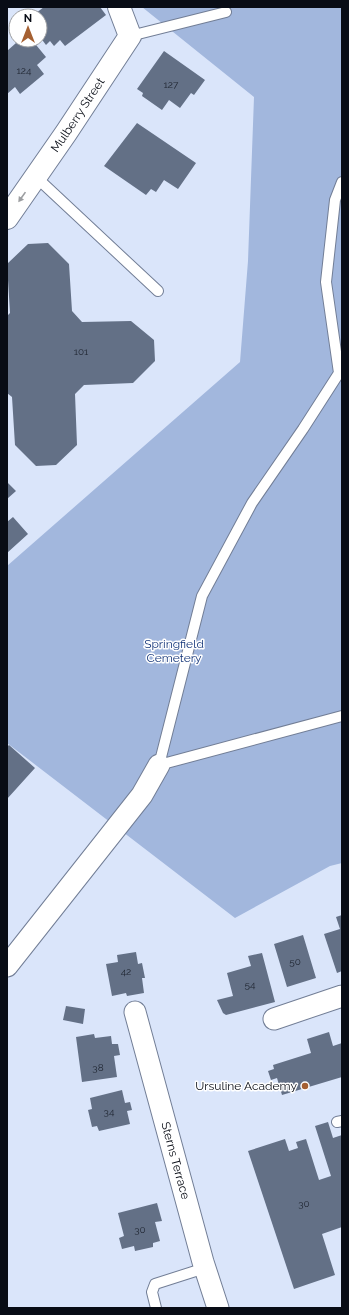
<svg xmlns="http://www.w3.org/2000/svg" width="349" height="1315" font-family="Raleway,sans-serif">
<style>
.green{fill:#a2b7dd}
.building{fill:#637086}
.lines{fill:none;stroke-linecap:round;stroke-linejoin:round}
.lane-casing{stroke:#727e96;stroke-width:12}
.street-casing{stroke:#727e96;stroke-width:23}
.secondary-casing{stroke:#727e96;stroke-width:24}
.lane{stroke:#fff;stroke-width:10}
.street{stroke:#fff;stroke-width:21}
.secondary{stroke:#fff;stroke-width:22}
.oneway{fill:#9c9ea1}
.poi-dot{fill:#a56032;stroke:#fff;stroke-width:1.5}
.labels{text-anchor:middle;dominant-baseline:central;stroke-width:3;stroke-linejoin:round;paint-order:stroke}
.number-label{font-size:10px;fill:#1f2531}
.street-label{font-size:12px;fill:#080c15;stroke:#fff}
.park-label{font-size:12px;fill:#16377a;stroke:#fff}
.poi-label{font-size:12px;fill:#080c15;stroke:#fff;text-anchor:end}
</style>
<rect width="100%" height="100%" fill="#dae5fa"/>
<path class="green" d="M142,7H342V863L330,866L235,918L7,743V566L240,362L248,261L254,97Z"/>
<path class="building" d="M44,7H100L106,15L65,46L60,40L54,46L50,41L46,45L40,37V16H32Z
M16,37V40H32L46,57L37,65L44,74L20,94L15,87L7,94V51L16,43L13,39Z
M164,51L205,80L194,95L191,93L180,108L169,100L162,110L142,96L143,93L137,89Z
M137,123L196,163L178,189L164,180L156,192L151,189L146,195L104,166Z
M48,243L69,264L72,311L82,322L131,321L154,340L155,361L133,383L84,385L75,394L77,445L56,465L36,466L15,445L12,397L7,393V316L10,313L7,264L28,244Z
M7,482L16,491L7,499Z
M13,517L28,534L7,553V522Z
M9,745L35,768L7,799V747Z
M342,915V971L337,973L324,934L340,929L336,917Z
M303,935L316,978L287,987L274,944Z
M136,952L138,964L142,963L145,978H142L144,993L127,996L126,993L112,996L106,964L118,962L117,955Z
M262,953L275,1002L226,1015L223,1013L217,1000L233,996L227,973L251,966L248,956Z
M66,1006L85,1009L83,1024L63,1020Z
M329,1032L333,1046L342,1043V1077L282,1095L277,1078L271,1080L268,1071L274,1069L273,1065L311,1053L307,1039Z
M94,1034L95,1038L111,1036L112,1044H118L120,1055L114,1056L117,1077L82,1082L76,1037Z
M122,1090L125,1103L130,1102L132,1110L127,1111L130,1124L99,1131L97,1126L92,1127L88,1110L92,1109L90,1098Z
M328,1122L333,1138L342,1135V1227L322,1234L335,1275L294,1289L248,1151L285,1139L289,1151L298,1148L296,1142L306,1139L319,1180L331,1176L315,1126Z
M157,1203L162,1221L155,1222L160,1241L153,1243V1247L135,1251L134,1246L122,1249L119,1238L124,1236L118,1213Z"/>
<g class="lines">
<g class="lane-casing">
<path id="lane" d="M130,36L226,12
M36,177L158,291
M342,182L335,200L326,282L339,373H342
M339,373L303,429L252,503L202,596L159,765L342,716
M337,1122L342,1121
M156,1308L152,1292L155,1284L205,1268"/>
</g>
<g class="street-casing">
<g id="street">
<path d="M7,966L142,795L159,765"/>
<path id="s1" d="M135,1012L203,1262L218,1308"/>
<path d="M274,1019L342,996"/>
</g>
</g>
<g class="secondary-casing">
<g id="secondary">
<path id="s2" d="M7,218L66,133L130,36L119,7"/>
</g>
</g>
<use href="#lane" class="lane"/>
<use href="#street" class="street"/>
<use href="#secondary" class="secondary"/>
</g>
<defs><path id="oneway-solid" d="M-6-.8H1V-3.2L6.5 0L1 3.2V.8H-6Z"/></defs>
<use class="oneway" href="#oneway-solid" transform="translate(22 197) rotate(125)"/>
<circle class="poi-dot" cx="305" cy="1086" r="4"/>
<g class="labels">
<g class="number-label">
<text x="24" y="70">124</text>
<text x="171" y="84">127</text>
<text x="81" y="351">101</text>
<text x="295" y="961">50</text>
<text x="126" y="971">42</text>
<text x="250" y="984">54</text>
<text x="98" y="1067">38</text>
<text x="109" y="1111">34</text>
<text x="304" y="1203">30</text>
<text x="140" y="1229">30</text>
</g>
<g class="street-label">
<text stroke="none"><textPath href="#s2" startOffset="125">Mulberry Street</textPath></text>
<text stroke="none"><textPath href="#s1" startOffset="154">Sterns Terrace</textPath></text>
</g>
<g class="park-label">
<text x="174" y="644">Springfield<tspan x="174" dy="14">Cemetery</tspan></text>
</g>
<g class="poi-label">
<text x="297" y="1086">Ursuline Academy</text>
</g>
</g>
<rect width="349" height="1315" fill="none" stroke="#080c15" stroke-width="16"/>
<g transform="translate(28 28)"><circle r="19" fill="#ffffff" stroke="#9c9ea1"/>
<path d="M0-3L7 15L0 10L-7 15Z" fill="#a56032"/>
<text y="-6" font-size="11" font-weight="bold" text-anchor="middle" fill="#080c15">N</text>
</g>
</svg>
